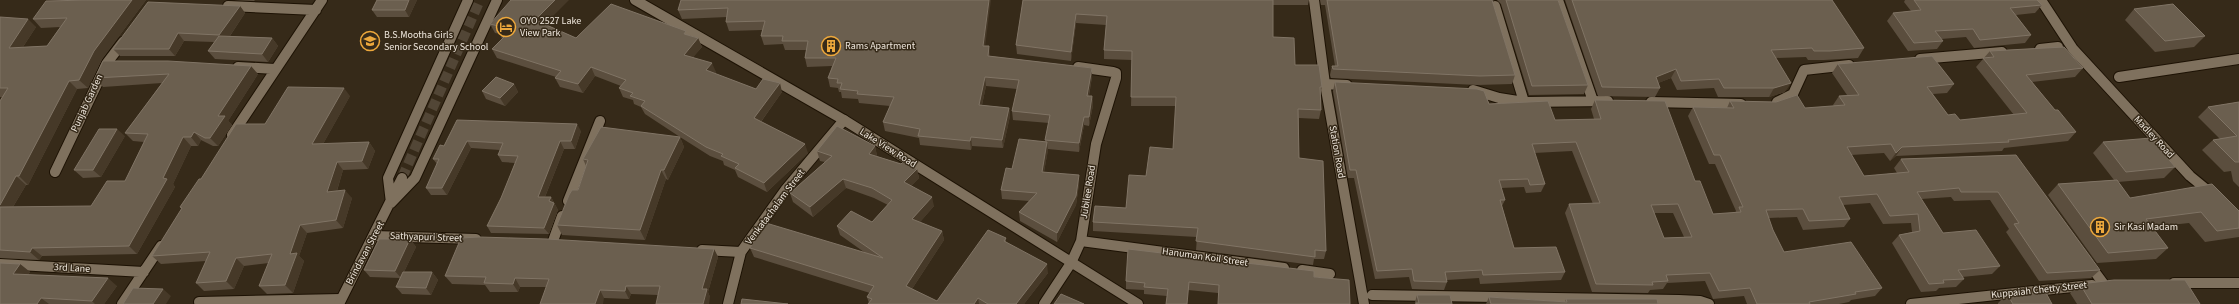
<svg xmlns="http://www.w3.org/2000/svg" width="2239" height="304" font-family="'Source Sans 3',sans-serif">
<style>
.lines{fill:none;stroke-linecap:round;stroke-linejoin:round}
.secondary-tunnel{stroke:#524636;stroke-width:10;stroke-dasharray:10 5;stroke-linecap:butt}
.street-casing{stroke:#1d1204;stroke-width:12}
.secondary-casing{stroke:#1d1204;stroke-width:12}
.street{stroke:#7f715e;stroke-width:10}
.secondary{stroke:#7f715e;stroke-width:10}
.wall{fill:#5b4e3e;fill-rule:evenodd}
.shaded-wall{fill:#463928}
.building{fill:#6b5f4f;stroke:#807465;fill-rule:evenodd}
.labels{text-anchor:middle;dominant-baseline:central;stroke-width:3;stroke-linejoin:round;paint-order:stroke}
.poi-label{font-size:10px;fill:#efe7dd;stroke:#362a19;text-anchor:start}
.street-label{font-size:10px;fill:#efe7dd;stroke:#362a19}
</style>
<rect width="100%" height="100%" fill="#362a19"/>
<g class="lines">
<path class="secondary-tunnel" d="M402,178L480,0"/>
<g class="street-casing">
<path id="street" d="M1314,0L1325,84L1364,304
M1558,0L1593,101
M228,6L316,10
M1495,6L1524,102
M2040,49L2058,47
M1920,59L2002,52
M238,67L275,69
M2119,77L2239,59
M1325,84L1347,85
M1473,90L1499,98L1524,102L1608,101
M1651,102L1741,104
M1777,102L1793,94L1804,70L1849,65
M232,135L322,0
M55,172L107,63L123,42
M568,201L600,121
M374,236L476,239
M553,241L562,216
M1081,241L1284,268
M702,250L741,252
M0,264L144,272
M2089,264L2103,283
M1302,270L1330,274
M2174,283H2239
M1372,295L1679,300L1700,301L1709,304
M199,302L341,299
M122,304L161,246
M728,304L741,252L786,189L844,120
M1044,304L1071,263L1081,241L1096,144L1116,78V73L1113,72L1078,67
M1911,304L2092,285"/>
</g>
<g class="secondary-casing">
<path id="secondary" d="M635,0L844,120L1138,304
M2041,0L2073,49L2190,176L2212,194
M391,203L415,178L497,0
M391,203L388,178L468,0
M339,304L402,178"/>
</g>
<use href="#street" class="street"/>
<use href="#secondary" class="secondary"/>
</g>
<path class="wall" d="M89,0H146L102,59L88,88L77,89L28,185H26L13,207L91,206L125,181L144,142L133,141L125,133L162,83L103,87L95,78L103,61L258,74L228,121L232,125L218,146H213L201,140L198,146H191L173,184L175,187L137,254L42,256L39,260L0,258V101L2,97H0V17L36,27L23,47L47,46L60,27L41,28L33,19Z
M234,0H255L254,1Z
M377,0H417L409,17H377L372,10Z
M681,0L985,46L990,55V56L1092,68V77L1089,96H1092L1093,105L1089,126L1084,125L1079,152L1048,149L1044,172L1079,184L1076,205L1057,242L1020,221L1019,212L1029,201L1002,199L1001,190L1012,169L1045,141L1049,123L1013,120L1012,111L1017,89L986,86L982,105L1009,108L1010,116L1003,148L972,146L971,150L920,145L919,138L885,131L883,122L890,106L859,103L858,99L842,98L841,92H839L838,88L830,87L828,78L832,66L807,67L805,58L806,50H785L783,44L764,45L761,36L762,30L729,31L726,22L727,17L682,19L678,10Z
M1023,0H1309L1308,5H1273V37L1295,65L1322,87L1320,96L1321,110L1319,119L1299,118V158L1326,251L1324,259H1314L1313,265L1196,250L1197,237L1093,231V222L1126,208L1146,176L1173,149L1176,106H1131L1132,60L1104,59V50L1106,25L1076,23L1071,61L1017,54L1016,45Z
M1320,0H1495L1492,1L1515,75L1512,84L1477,85L1331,78L1330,75L1332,66H1335L1325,5H1321Z
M1497,0H1558L1588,85L1584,94L1529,95L1501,4Z
M1565,0H1832L1864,48L1858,58L1824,60H1808L1806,57L1776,58L1785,92L1769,97H1718L1714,88L1677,90L1671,78L1658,83L1660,88L1655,97L1598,96Z
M1905,0H2037L2042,5L2035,13L2016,15L2031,35L2025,43L1974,48L1966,37L1941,39L1943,41L1937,49L1908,51L1887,21L1893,13L1911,11L1904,2Z
M240,6L245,13L230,36L272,38L278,46L268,62L215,59L208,51L214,42L184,41L175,56H120L113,49Z
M2134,9L2205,36L2194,47L2155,52L2125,20Z
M490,24H545L576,38L688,35L698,38L702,47L693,57L716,72L714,74L756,89L782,92L761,122L808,153L767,192L738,177L735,170L724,165L723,161L710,156L680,137L684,147L668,180L666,179L645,240L562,235L557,225L578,190L586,166L583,159L680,137L645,114L641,107L634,104L633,100L623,97L619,88L621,86L595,76L583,93L560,87L555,78L556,77L497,58L492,49L502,39L500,34L495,33Z
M1990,51L2083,68L2075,77L2032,82L2055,110L2076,132L2068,141L2004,148L2002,151L1896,156L1890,161L1884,153L1851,155L1864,176L1897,173L1894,168L1901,159L2016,155L2100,270L2091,278L2039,281L2006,232L2009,229L1990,200L1954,201L1951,197L1921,199L1943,233L2000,266L1992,274L1962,277L1964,279L1956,287L1939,288L1936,291L1921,292L1892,243L1899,235L1912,232L1911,223L1883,224L1870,203L1843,205L1850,219L1844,227L1803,230L1797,217L1769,218L1773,230L1784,252L1882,288L1875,296L1851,300L1849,302L1839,304H1747L1744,296L1713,299L1705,281L1667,283L1663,289L1650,290L1648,293L1592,292L1565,213L1569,204H1593L1572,151L1534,153L1545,184L1541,192L1526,193L1524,187L1501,188L1505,200L1502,206L1514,248L1565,272L1561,280L1480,284L1479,278L1447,280V282L1444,290L1412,289L1409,277L1375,279L1354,178H1348L1333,91L1335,82L1489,104L1555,120L1594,119L1591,109L1595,100L1695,181L1713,214L1735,213L1736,211L1715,164H1709L1688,116L1693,107L1727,108L1730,101L1805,108L1834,106L1833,105L1839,96L1847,95L1832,73L1838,64L1954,84L1947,93L1933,94L1948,115L1960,120L2014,115L1976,67ZM1654,213H1673L1684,237L1664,238Z
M514,84L518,92L505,106L486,99L482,91Z
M350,96L323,144L369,142L375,151L368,169L343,170L337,191L352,198L343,228L307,233L299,256L304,261L293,293L267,294L259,286L269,263L244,266L234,289L204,291L196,283L206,261L161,264L152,256L182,209L180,207L201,179L265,124Z
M2239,102V187L2233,181L2231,171L2224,172L2202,150L2213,140L2220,139L2198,117L2208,107Z
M457,120L581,131L575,149H564L545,197H551L558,210L549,234L491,233L487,226L501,198L515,163L502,162L498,155L500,150L471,148L447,195H431L426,188L437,164L433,159L444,146Z
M125,136L101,177L83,178L74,170Z
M2103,142L2175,167L2164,178L2118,182L2130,198L2239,211V237L2205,242L2189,223L2152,227L2168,248L2156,259L2097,263L2048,195L2058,184L2114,180L2093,153Z
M875,146L877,156H876L901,164L917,169L919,178L911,186L934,206L920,222L942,231L944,240L912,289L937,301L1006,238V242L1048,273L1024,304H868L869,303L867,297L870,293L754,257L750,248L864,252L840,235L837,226L872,222L888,205L874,198L846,188L813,217L793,202L790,193L825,162L820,161L817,151Z
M410,239L416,247L404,272H432L438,280L431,295L402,294L396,287L400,278L370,277L364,270Z
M714,249L718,257L708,292L710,297L658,295L631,294L629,299L604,298L546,287H520L518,292H490L485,285L452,284L445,276Z
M20,264L30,272L28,275L117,286L104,304H0Z
M1314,271L1218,293L1188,290L1187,304H1166L1167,296L1144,294V290L1126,289V281Z
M2080,284L2200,304H2077L2070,293Z
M2007,294L2052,304H1998V303Z
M1417,295L1452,304H1415V302Z
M1489,297L1565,302L1566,299L1658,304H1486Z"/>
<path class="shaded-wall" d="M132,0H146L102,59L88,88L79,80L94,51Z
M409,0H417L409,17L405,10Z
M555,0H569L540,29L535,20Z
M989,0H991L984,55L983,46Z
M240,6L245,13L225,43L219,35Z
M1076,14V23L1071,61V52Z
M28,19L36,27L17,56L9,48Z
M178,33L184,41L175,56L169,49Z
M272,38L278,46L268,62L262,54Z
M698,38L702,47L687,64L684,55Z
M989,46L990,55L989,65L988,56Z
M712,63L716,72L709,79L706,70Z
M251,66L258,74L228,121L232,125L218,146L210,138L218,116Z
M591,67L595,76L583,93L578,84Z
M1092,68V77L1087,104V96Z
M1676,69L1671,78L1651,86L1656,77Z
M985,77L986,86L980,114L979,105Z
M69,81L77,89L28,185L19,176Z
M780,83L782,92L757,127L754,118Z
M1791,83L1785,92L1769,97L1774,88Z
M514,84L518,92L505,106L500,98Z
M344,88L350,96L318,153L312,144Z
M1092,96L1093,105L1089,126V117Z
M1009,108L1010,116L1003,148L1002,140Z
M1084,117V125L1079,152V143Z
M577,124L581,131L575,149L571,141Z
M117,129L125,136L101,177L93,170Z
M194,132L201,140L198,146L191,137Z
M183,137L191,146L173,184L175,187L137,254L129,246L163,178Z
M680,137L684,147L668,180L664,170Z
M971,137L972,146L971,150L970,141Z
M467,141L471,148L447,195L442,188Z
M560,141L564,149L542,204L538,197Z
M369,142L375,151L368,169L362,161Z
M1047,142L1048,151L1042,181V172Z
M805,144L808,153L767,192L764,183Z
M875,146L877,156L871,163L869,154Z
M1902,147L1896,156L1890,161L1896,153Z
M337,162L343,170L334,200L327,192Z
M917,169L919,178L906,191L904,182Z
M661,170L666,179L645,240L640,230Z
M1079,175V184L1076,205L1057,242V233Z
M16,176L26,185L8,215L0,208V205Z
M843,179L846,188L813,217L810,207Z
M345,190L352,198L343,228L336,220Z
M551,197L558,210L549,234L544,228L549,201Z
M932,197L934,206L914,229L912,219Z
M300,225L307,233L299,256L304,261L293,293L285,285L290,254Z
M942,231L944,240L908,295L906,286Z
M410,239L416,247L401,278L395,271Z
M32,248L42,256L39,260L30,252Z
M714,249L718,257L708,292L710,297L709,304H703L702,289Z
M236,258L244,266L234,289L226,281Z
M20,264L30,272L23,282L13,274Z
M1047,264L1048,273L1024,304H1016Z
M432,272L438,280L431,295L426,288Z
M108,278L117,286L104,304H95L92,301Z
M515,278L520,287L518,292L513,284Z
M626,286L631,294L629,299L625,291Z
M163,289L171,296L166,304H153Z
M600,290L604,298L603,304H595Z
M41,298L49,304H37Z
M978,298L979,304H974Z"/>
<path class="building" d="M89,0H132L94,51L79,80L69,81L19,176H16L0,205V101L8,88H0V17L28,19L9,48L47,46L67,18L33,19L46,1Z
M377,0H409L405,10H372Z
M511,0H555L535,20L576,38L611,4L686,31L684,34L698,38L684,55L712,63L706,70L756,89L763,79L780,83L754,118L805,144L764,183L735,168L739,164L721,156L723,154L706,147L641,106L645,101L630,96L633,93L619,88L626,80L591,67L578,84L555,78L561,71L492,49L507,34L498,31L502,27L490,24Z
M681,0H989L983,46H989L988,56L1092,68L1087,96H1092L1089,117H1084L1079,143L1045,140L1050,115L1012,111L1019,80L985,77L979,105L1009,108L1002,140L971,137L970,141L918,136L920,129L883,122L894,97L857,94L858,91L840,89L842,83H837L838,79L828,78L836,58H805L808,41H782L783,36H761L765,21L726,22L728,8L678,10Z
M1023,0H1273V37L1294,38L1295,65H1319L1322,87H1320L1321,110L1298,109L1299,158L1323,161L1326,251L1315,250V257L1196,241L1198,228L1093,222L1095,206L1126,208L1129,175L1146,176L1150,147L1173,149L1176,97H1131L1132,51L1104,50L1107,16L1076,14L1071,52L1016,45Z
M1327,0H1492L1515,75L1480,76L1333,69L1332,66H1338Z
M1506,0H1558L1588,85L1532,86Z
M1572,0H1832L1864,48L1830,51H1814L1812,48L1771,50L1791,83L1774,88H1724L1719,79L1681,81L1676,69L1656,77L1660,88L1602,87Z
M1914,0H2037L2042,5L2010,8L2031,35L1980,40L1973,29L1935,31L1943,41L1914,43L1893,13L1921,10Z
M148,2L240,6L219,35L178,33L169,49H113Z
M2173,4L2205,36L2165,41L2134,9Z
M219,36L272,38L262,54L208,51Z
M2064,47L2083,68L2026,75L2055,110H2058L2076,132L2008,140L2009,142L1902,147L1896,153L1891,144L1847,147L1864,176L1909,172L1901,159L2016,155L2100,270L2047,273L2014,224L2019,223L1998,192H1961L1959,188L1917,192L1943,233L1976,230L2000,266L1958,270L1964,279L1943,280L1944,283L1929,284L1899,235L1920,231L1918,214L1890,216L1877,194L1839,197L1850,219L1809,221L1803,209L1766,210L1773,230L1784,252L1851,242L1882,288L1855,292L1856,294L1809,302L1810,304H1757L1750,288L1719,291L1710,273L1666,275L1668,281L1652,282L1653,285L1596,284L1569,204L1600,203L1576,142L1532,144L1545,184L1530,185L1528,179L1499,180L1505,200H1500L1514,248L1556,247L1565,272L1483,275L1482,270L1445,272L1447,282L1414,281L1412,269L1377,271L1356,170H1350L1335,82L1477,89L1484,91L1489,104L1548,101L1555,120L1601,119L1595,100L1665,101L1695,181H1700L1713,214L1741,212L1739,207H1743L1720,155H1714L1693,107L1734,108L1730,101L1776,102L1797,95L1805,108L1845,105L1839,96L1859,95L1838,64L1932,56L1954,84L1927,87L1948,115L1955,114L1960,120L2027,113L1983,58L1994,57L1990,51ZM1678,204L1692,237L1664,238L1651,205Z
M103,61H168L251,66L218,116H225L210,138H205L194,132L191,137H183L163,178L167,179L129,246L32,248L30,252L0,250V207L91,206L107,181H125L148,134L125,133L169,74L95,78Z
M496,77L514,84L500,98L482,91Z
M288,87L344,88L312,144L369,142L362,161L337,162L327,192L345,190L336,220L300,225L290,254L297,253L285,285L259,286L272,254L236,258L226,281L196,283L210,252L152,256L182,208L180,207L199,179H201L236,124H265Z
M2239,102V162H2235L2213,140L2237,136L2208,107Z
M457,120L577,124L571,141H560L538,197H551L549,201L554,203L544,228L487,226L501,198L518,156L498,155L503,143L467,141L442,188H426L439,159H433L440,145L444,146Z
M837,126L875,146L869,154L901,164L903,162L917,169L904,182L932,197L912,219L942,231L906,286L937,301L988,230L1006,238L1004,241L1047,264L1016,304H988L978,298L974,304H868L872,299L867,297L874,286L750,248L766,223L883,258L837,226L851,211L872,222L892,200L872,188L843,179L810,207L790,193L832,156L817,151Z
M601,127L680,137L664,170H661L640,230L557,225L569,195L572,190H578L588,160L583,159Z
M99,129H117L93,170H74Z
M2151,138L2175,167L2126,172L2103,142Z
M1019,139L1047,142L1042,172L1079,175L1076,196L1057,233L1019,212L1037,193L1001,190L1006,168L1012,169Z
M2117,180L2130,198L2212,184L2239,211V228L2217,231L2201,212L2146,219L2168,248L2108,253L2058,184Z
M479,237L547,239L714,249L702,289H707L703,304H656L660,286H626L625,291L600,290L595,304H540L549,279L515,278L513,284L484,283L486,277L445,276L461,238Z
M379,239H410L395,271L364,270Z
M1128,249L1314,271V277L1349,280L1350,304H1218L1219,285L1189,282L1187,304H1166L1168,289L1144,287L1145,283L1126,281Z
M0,263L20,264L13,274L108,278L92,301L41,298L37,304H0Z
M403,272H432L426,288L396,287Z
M2114,280H2185L2200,304H2092L2080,284Z
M133,288L163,289L153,304H123Z
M2046,293L2052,304H2013L2007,294Z
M1061,294L1084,304H1054Z
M1417,295H1450L1452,304H1416V303H1419Z
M1489,297L1567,302L1566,299H1657L1658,304H1491Z
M742,299L788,304H741Z"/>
<defs>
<g id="hotel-ring" transform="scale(1)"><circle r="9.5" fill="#362a19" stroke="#eda83c" stroke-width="1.5"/><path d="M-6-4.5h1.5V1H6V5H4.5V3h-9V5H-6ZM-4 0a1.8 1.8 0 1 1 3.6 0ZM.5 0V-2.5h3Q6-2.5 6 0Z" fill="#eda83c"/></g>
<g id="school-ring" transform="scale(1)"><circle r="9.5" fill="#362a19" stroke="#eda83c" stroke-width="1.5"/><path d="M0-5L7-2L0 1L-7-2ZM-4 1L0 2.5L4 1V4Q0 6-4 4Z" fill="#eda83c"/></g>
<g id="building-ring" transform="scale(1)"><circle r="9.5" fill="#362a19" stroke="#eda83c" stroke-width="1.5"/><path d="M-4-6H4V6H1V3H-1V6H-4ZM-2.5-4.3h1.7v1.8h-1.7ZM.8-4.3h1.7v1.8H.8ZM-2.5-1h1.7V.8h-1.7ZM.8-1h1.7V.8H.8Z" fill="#eda83c"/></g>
</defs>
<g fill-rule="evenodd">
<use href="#hotel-ring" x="506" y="27"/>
<use href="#school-ring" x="370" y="41"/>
<use href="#building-ring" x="831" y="46"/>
<use href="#building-ring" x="2100" y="227"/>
</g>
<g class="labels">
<g class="poi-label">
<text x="520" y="21">OYO 2527 Lake<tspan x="520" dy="12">View Park</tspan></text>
<text x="384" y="35">B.S.Mootha Girls<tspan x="384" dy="12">Senior Secondary School</tspan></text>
<text x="845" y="46">Rams Apartment</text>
<text x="2114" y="227">Sir Kasi Madam</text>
</g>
<g class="street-label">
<text transform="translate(87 103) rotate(-65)">Punjab Garden</text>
<text transform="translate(2154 137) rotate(47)">Madley Road</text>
<text transform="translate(888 148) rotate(32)">Lake View Road</text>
<text transform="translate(1337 152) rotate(80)">Station Road</text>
<text transform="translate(1088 192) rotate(-81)">Jubilee Road</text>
<text transform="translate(775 207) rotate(-53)">Venkatachalam Street</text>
<text transform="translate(426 237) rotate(2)">Sathyapuri Street</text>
<text transform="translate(365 253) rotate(-62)">Brindavan Street</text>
<text transform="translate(1205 257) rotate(8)">Hanuman Koil Street</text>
<text transform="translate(72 268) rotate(3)">3rd Lane</text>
<text transform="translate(2039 290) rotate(-6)">Kuppaiah Chetty Street</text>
</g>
</g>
</svg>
